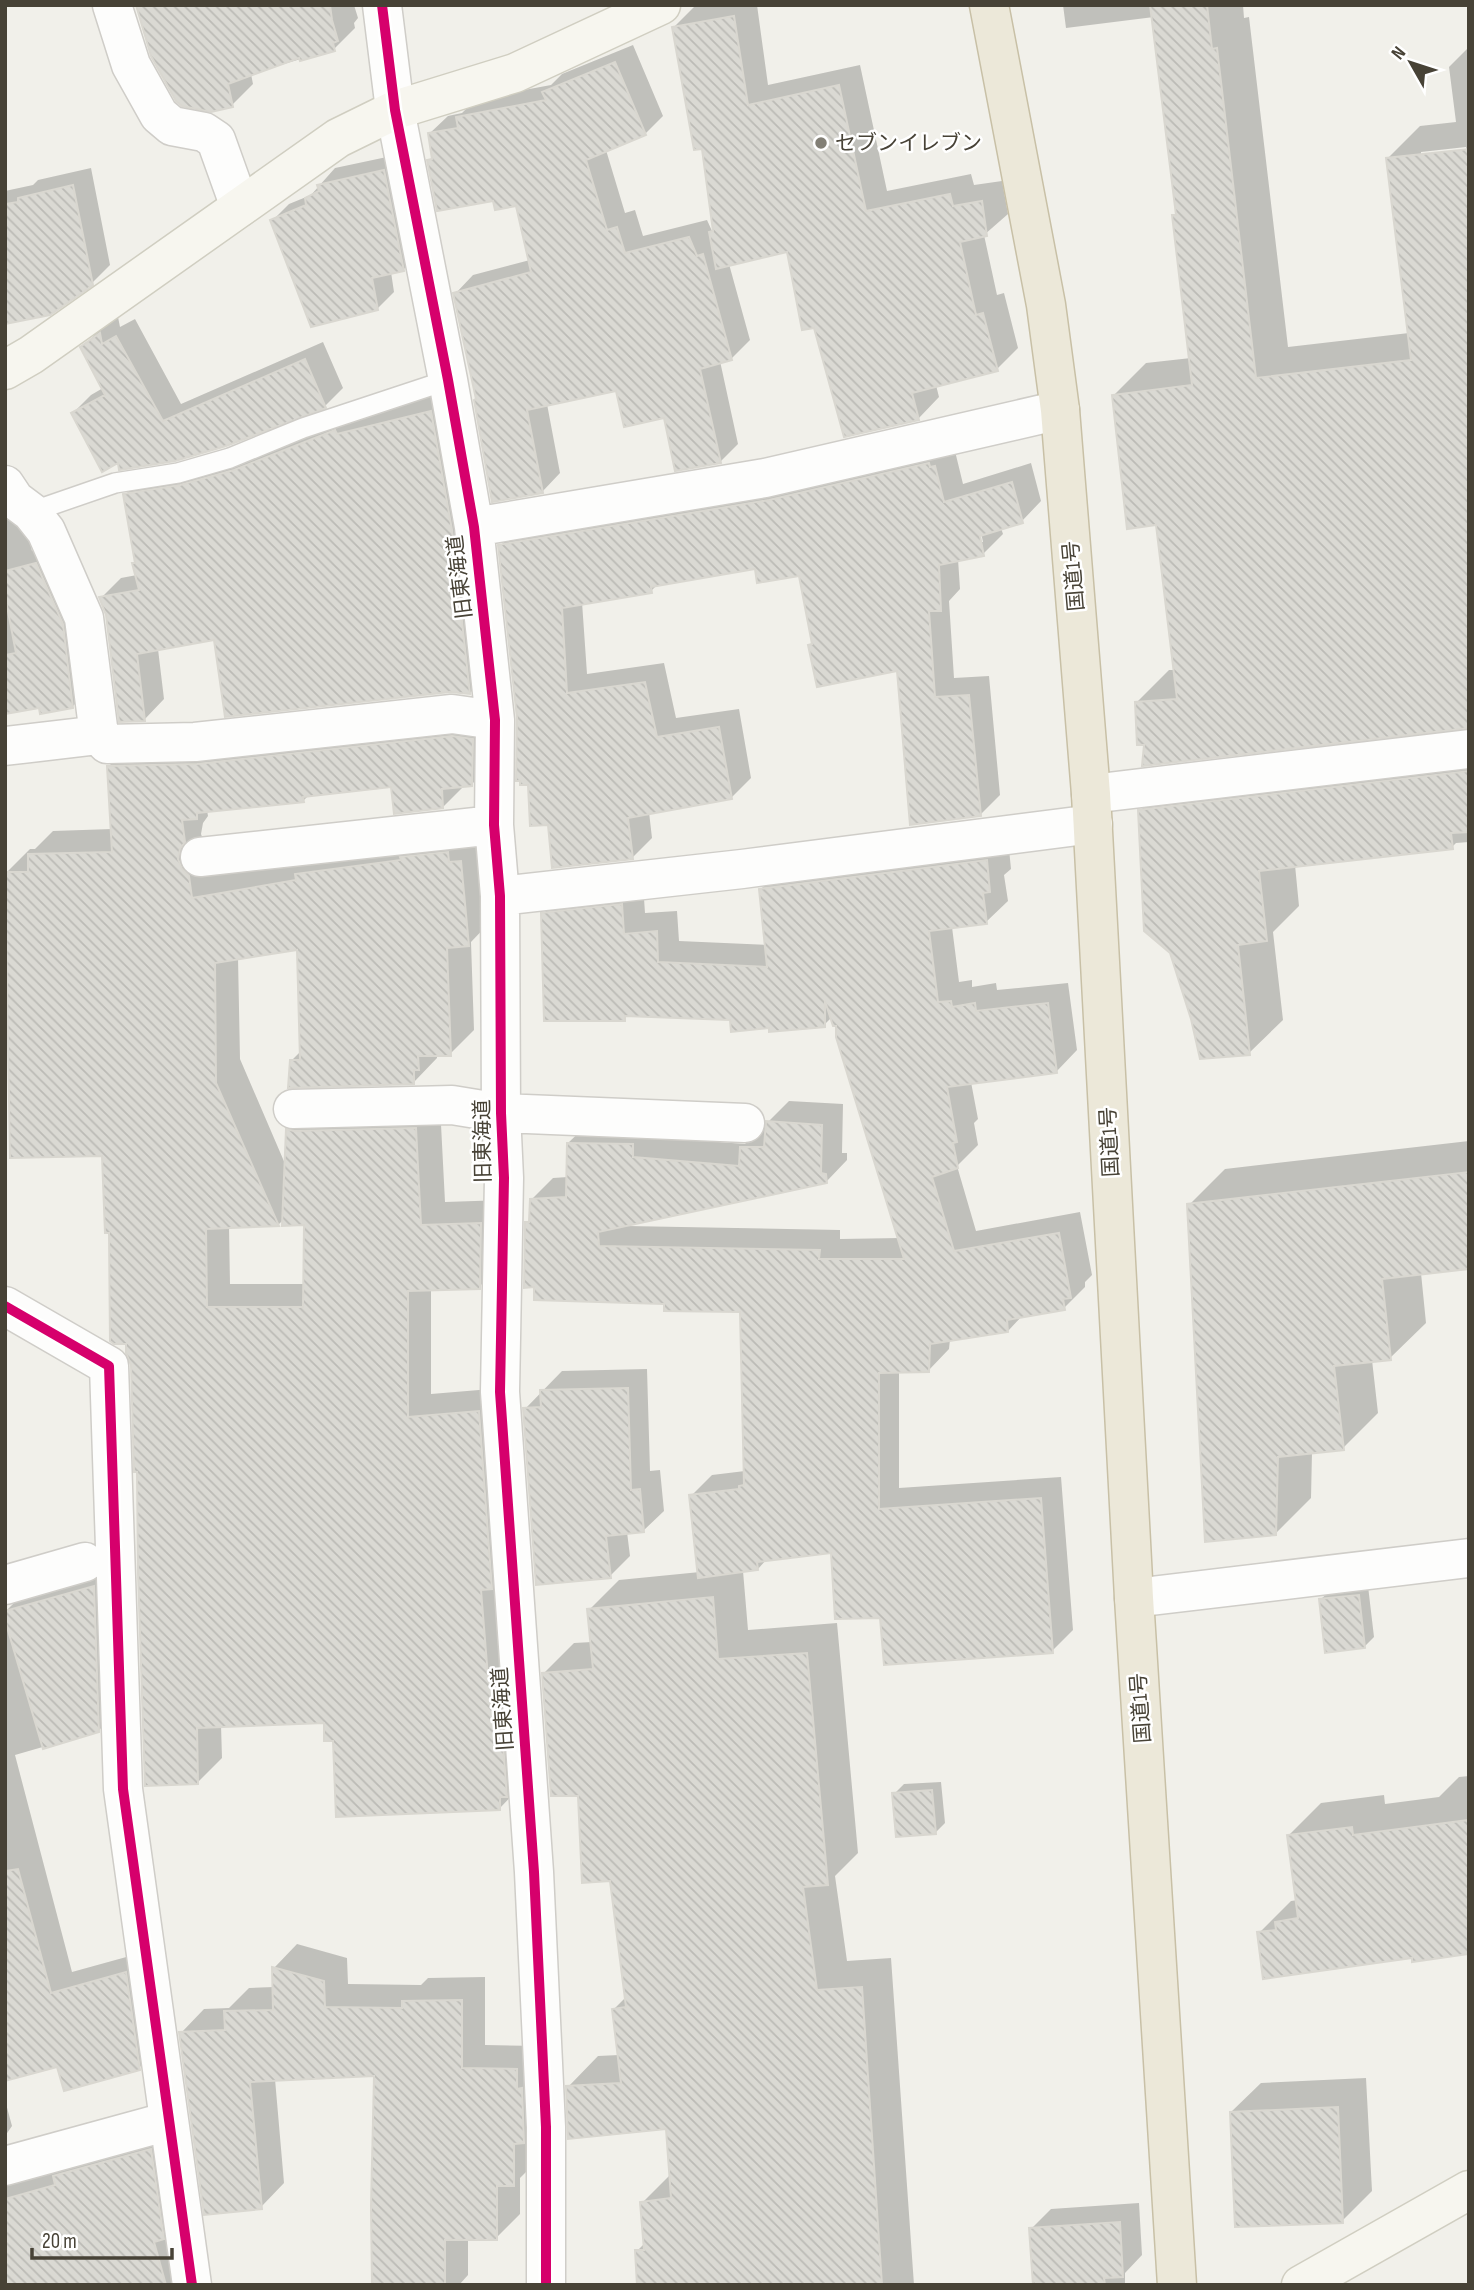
<svg xmlns="http://www.w3.org/2000/svg" width="1474" height="2290" font-family="'Sofia Sans Condensed','Noto Sans JP',sans-serif">
<style>
.shadow{fill:#0003;fill-rule:evenodd}
.building{fill:url(#building-back-hatch);stroke:#d9d7d0;stroke-width:2}
.lines{fill:none;stroke-linecap:round;stroke-linejoin:round}
.lane-casing{stroke:#cfcdc8;stroke-width:22}
.street-casing{stroke:#cfcdc8;stroke-width:41}
.secondary-casing{stroke:#d0cec1;stroke-width:41}
.highway-casing{stroke:#c8c0a6;stroke-width:41}
.lane{stroke:#fdfdfc;stroke-width:19}
.street{stroke:#fdfdfc;stroke-width:38}
.secondary{stroke:#f7f6ef;stroke-width:38}
.highway{stroke:#ece8d9;stroke-width:38}
.cycleway-casing{stroke:#fff;stroke-width:15}
.cycleway{stroke:#d6006c;stroke-width:10}
.poi-dot{fill:#827f75;stroke:#fff;stroke-width:2.5}
.labels{text-anchor:middle;dominant-baseline:central;stroke-width:5;stroke-linejoin:round;paint-order:stroke}
.poi-label{font-size:21px;fill:#474236;stroke:#fff;text-anchor:start}
.street-label{font-size:21px;fill:#474236;stroke:#fff}
</style>
<defs>
<pattern id="building-back-hatch" width="6" height="6" patternUnits="userSpaceOnUse" patternTransform="scale(1.75)"><rect width="6" height="6" fill="#dad9d3"/><path d="M-1 5l2 2M0 0l6 6M5-1l2 2" fill="none" stroke="#bcbbb6"/></pattern>
</defs>
<rect width="100%" height="100%" fill="#f1f0ea"/>
<path class="shadow" d="M137,5H354L358,18L354,23L355,28L334,49L251,74L253,84L232,105Z
M701,5H757L768,85L860,65L887,191L971,174L974,185L1002,181L1008,214L984,235L997,295L1004,293L1018,348L997,369L936,385L939,397L918,419L815,326L788,250L729,264L750,340L732,358L720,361L738,444L720,462L665,415L617,389L547,404L560,473L542,492L478,399L455,294L473,275L530,260L517,204L494,199L429,161L433,156L429,134L448,116L462,113L476,99L551,85L562,74L633,45L663,116L645,134L606,150L625,213L635,210L643,236L707,220L712,231L714,229L703,147L673,28L695,6Z
M1063,5H1243L1244,18L1249,17L1288,347L1409,333L1388,158L1420,126L1456,122L1449,67L1469,47V726L1146,743L1137,702L1169,670H1175L1158,523L1114,395L1146,363L1191,358L1174,216L1177,213L1154,17L1066,28ZM1466,147L1467,151L1421,156V152Z
M401,154L420,253L403,270L391,272L394,292L377,309L272,221L289,204L311,195L335,168Z
M91,168L110,265L92,283L5,322V191L33,185L38,180Z
M118,317L120,327L135,319L181,404L323,342L343,388L325,406L120,461L73,413L91,395L103,388L82,347L101,329Z
M451,391L490,672L470,693L215,638L158,649L164,699L144,720L101,598L121,578L137,575V561L125,495L146,474L358,415Z
M954,447L963,484L1031,463L1041,501L1022,521L1001,528L1003,534L983,554L958,559L960,589L949,601L954,678L989,676L1000,795L980,815L899,669L810,645L813,642L801,574L756,567L658,584L651,591L582,602L587,674L664,663L676,718L739,709L751,778L731,798L649,812L652,838L632,858L549,823L530,783L519,718L500,546L520,526ZM980,528L983,542H979Z
M5,482L20,498L32,551L55,545L92,687L73,706H40L5,713Z
M477,713L496,760L472,784L465,785L443,807L392,785L310,794L303,801L207,810L208,816L203,823L201,834L205,845L213,852L216,875L313,859L484,838L492,920L471,942L474,1030L450,1054H437V1058L414,1082L291,1061L301,1051L299,948L238,957L240,1059L286,1166L288,1130L312,1106L440,1105L445,1202L504,1200L503,1263L479,1287L431,1289V1394L503,1388L523,1784L500,1808L334,1739L325,1722L221,1725L222,1758L198,1782L139,1470L133,1365L111,1231L104,1154L6,873L30,849H35L53,831L112,829L109,766L132,743ZM284,1219L306,1224L305,1284H230L229,1226L278,1225Z
M1469,742V842L1456,843L1452,847L1295,865L1299,906L1273,932L1283,1020L1249,1053L1140,811L1173,778Z
M1008,839L1011,869L1004,875L1008,901L986,922L952,927L959,982L972,980V987L996,983L997,990L1068,983L1077,1050L1056,1072L971,1082L978,1119L974,1123L978,1145L957,1166L976,1231L1080,1212L1092,1275L1085,1282V1287L1064,1308L1023,1315L1008,1331L950,1339L949,1349L928,1371H899V1488L1061,1477L1073,1630L1052,1651L882,1616L833,1551L767,1559L758,1569L743,1571L748,1630L837,1623L858,1853L835,1876L847,1961L891,1958L914,2285H639L637,2251L645,2243L642,2203L671,2174L667,2127L568,2087L598,2056L619,2055L613,2010L627,1996L611,1880L579,1794L544,1673L574,1643L592,1642L589,1610L619,1580L700,1572L691,1496L712,1475L745,1471L742,1310L666,1302L527,1223L531,1219V1200L553,1178L568,1177V1143L590,1122L653,1137L745,1144L763,1126H768V1122L789,1101L843,1104L842,1153H847V1160L826,1182L627,1226L840,1230V1239L900,1238L838,1024L832,1017L824,1025L770,1026L732,1018L629,1014L624,1019L543,914L564,893L643,884L645,913L677,911L679,941L767,945L760,890L782,868Z
M1469,1141V1268L1421,1273L1426,1323L1390,1358L1372,1360L1378,1413L1343,1448L1312,1452L1311,1498L1275,1534L1189,1205L1225,1169Z
M647,1369L650,1471L660,1470L664,1511L643,1531L627,1532L630,1556L610,1576L525,1409L562,1371Z
M116,1565L121,1709L98,1731L15,1755L72,1972L148,1951L161,2046L139,2068L58,2064L5,2079V1612L27,1590Z
M1368,1586L1374,1637L1364,1647L1321,1599L1331,1590Z
M1469,1776V1953L1413,1956L1259,1933L1291,1901L1298,1900L1289,1835L1321,1803L1384,1795L1385,1804L1439,1797L1459,1777Z
M941,1782L945,1823L935,1833L894,1794L904,1784Z
M297,1944L347,1958L348,1984L421,1985L428,1978L485,1977V2045L540,2046L537,2161L520,2178V2214L496,2238H468V2275L459,2285H373L376,2074L275,2079L284,2183L261,2207L181,2033L204,2009L229,2008L249,1988L274,1987V1968Z
M1366,2078L1372,2191L1342,2221L1231,2112L1261,2083Z
M5,2100L12,2126L5,2136V2144Z
M173,2128L178,2285H5V2149Z
M1139,2203L1142,2255L1125,2273V2285H1035L1031,2229L1051,2209Z"/>
<path class="building" d="M136,5H330L332,20L338,41L333,43L335,51L300,61L299,58L228,84L233,107L211,112L182,106L176,101L151,56Z
M1150,5H1207L1212,49L1217,48L1256,378L1411,360L1386,158L1469,149V728L1142,766L1144,745H1137L1135,702L1177,699L1156,525L1127,529L1112,395L1192,385L1172,215H1176Z
M734,16L748,105L839,85L866,211L950,194L953,206L982,201L987,236L960,242L976,315L983,313L998,371L912,393L919,420L844,437L814,328L802,330L787,252L716,269L709,232L713,231L702,149L694,150L672,27Z
M615,62L646,135L586,160L607,230L617,227L625,253L689,237L697,256L703,254L732,360L700,369L721,463L675,471L664,418L624,427L616,391L527,410L543,493L492,502L474,400L476,399L453,293L531,272L516,206L495,210L493,201L437,211L427,160L432,159L428,133L458,128L456,117L546,100L542,92Z
M384,170L404,271L372,278L378,310L311,327L270,220L306,205L305,198L319,191L317,185Z
M73,185L93,285L50,315L5,324V204L18,202V198Z
M100,333L102,344L116,336L163,421L305,359L326,408L226,446L175,461L119,470L118,463L102,472L71,413L105,395L80,347Z
M431,411L452,530L470,694L450,692L225,717L214,640L137,654L145,721L119,722L106,615L99,597L139,590L132,563H135L123,494L180,485L234,470L335,430L337,434Z
M929,463L930,467L935,466L944,502L1012,482L1023,523L980,536L984,556L939,565L941,611H929L935,697L969,695L981,816L910,825L897,671L817,687L808,645L812,644L799,576L757,583L755,569L651,587L652,593L562,608L567,693L645,682L657,737L719,727L732,799L628,818L633,859L552,868L548,825L530,826L528,785H520V781H516L517,718L498,545L769,500Z
M36,563L63,624L73,708L40,714L39,708L5,714V655L16,653L5,596V571Z
M452,736L473,739L472,786L442,789L443,808L394,814L391,787L303,797L304,802L197,813V819L182,820L185,842L180,849L178,859L182,869L189,876L192,898L296,880L295,874L401,860L400,857L448,852L449,862L461,861L469,946L447,948L451,1056H418L419,1070H414V1084L288,1088L290,1060H300L297,950L215,963L216,1083L279,1226L206,1229L207,1307H303L304,1225L282,1226L286,1129L294,1131L416,1128L421,1225L481,1223L480,1289L408,1291V1417L479,1411L492,1589L481,1590L488,1677L498,1676L507,1797H500V1810L336,1817L333,1741H324V1723L197,1728L198,1784L145,1786L138,1573L137,1472H134L131,1365L126,1353V1344H114L110,1341L109,1233H105L102,1156L10,1158L5,872H28V854L112,852L107,766L197,764Z
M1469,771V832L1451,833L1453,849L1259,871L1267,941L1238,945L1250,1055L1200,1059L1191,1019L1170,953L1144,931L1138,810Z
M987,860L990,892L983,893L987,924L929,931L938,1002L951,1001L952,1007L975,1003L976,1011L1048,1003L1057,1073L947,1087L957,1142L953,1143L958,1168L932,1177L954,1251L1059,1233L1071,1298L1063,1299L1065,1310L1007,1320L1008,1332L930,1344L929,1372L879,1373V1509L1041,1498L1053,1653L884,1665L880,1618L835,1619L831,1553L757,1562L758,1570L698,1578L689,1495L739,1489V1486L744,1485L740,1312L664,1311V1304L534,1300V1287L524,1288L525,1222H529L530,1199L566,1197L567,1143L633,1144V1157L739,1166L740,1147H764L766,1121L822,1125L821,1173L826,1174L827,1183L598,1232L599,1246L820,1250L819,1259H904L836,1037V1026H833L825,1001V1027L769,1032V1028L731,1032L730,1020L625,1016V1021H544L541,913L622,904L624,934L657,931L658,962L767,967L759,889Z
M1469,1172V1269L1382,1279L1391,1360L1334,1366L1344,1450L1278,1457L1276,1535L1205,1542L1187,1204Z
M628,1388L631,1490L640,1489L644,1532L606,1536L611,1578L536,1585L523,1408L541,1407L540,1390Z
M94,1586L99,1732L43,1749L5,1620V1611Z
M1359,1595L1365,1648L1325,1653L1319,1599Z
M713,1597L718,1659L807,1653L828,1885L803,1887L817,1990L862,1987L882,2285H637L635,2250H644L640,2202L671,2198L666,2129L568,2139L566,2086L621,2083L612,2009L626,2007L610,1881L582,1883L578,1796H551L542,1673L593,1669L587,1609Z
M932,1790L936,1834L896,1837L892,1793Z
M1469,1820V1954L1412,1962V1958L1263,1979L1257,1932L1276,1930L1275,1922L1298,1918L1287,1835L1352,1827L1353,1835Z
M18,1869L51,1993L126,1972L140,2070L64,2091L57,2067L5,2081V1871Z
M272,1967L324,1981L325,2007L402,2008V2001L462,2000V2068L517,2069V2089L522,2088L524,2143L514,2144V2186H497V2240H445V2285H372L371,2207L374,2076L250,2082L262,2209L204,2215L179,2032L225,2030L224,2011L273,2010Z
M1338,2107L1343,2223L1235,2227L1230,2112Z
M151,2149L164,2239L154,2242L166,2285H5V2199L55,2185L53,2176Z
M1120,2222L1123,2277L1104,2278L1105,2285H1033L1029,2228Z"/>
<g class="lines">
<g class="lane-casing">
<path id="lane" d="M31,512L115,483L178,473L230,458L303,428L448,380"/>
</g>
<g class="street-casing">
<path id="street" d="M112,5L131,65L159,115L172,126L204,132L216,140L240,207
M382,5L395,110L448,380L474,527L495,720L494,825L500,896L501,1113L504,1178L500,1392L534,1872L546,2127V2285
M5,485L15,500L31,512L46,531L84,618L99,735
M474,527L765,478L1060,410
M5,746L99,735L107,744L195,742L452,714L495,720
M1091,794L1469,749
M200,857L494,825
M500,896L742,869L1093,824
M293,1109L452,1105L501,1113L745,1123
M5,1306L109,1366L123,1789L192,2285
M5,1585L85,1562
M1134,1598L1469,1558
M5,2166L169,2121"/>
</g>
<g class="secondary-casing">
<path id="secondary" d="M5,370L31,355L338,138L395,110L515,73L661,5
M1301,2285L1469,2190"/>
</g>
<g class="highway-casing">
<path id="highway" d="M989,5L1046,305L1060,410L1091,794L1134,1598L1177,2285"/>
</g>
<use href="#lane" class="lane"/>
<use href="#street" class="street"/>
<use href="#secondary" class="secondary"/>
<use href="#highway" class="highway"/>
<g class="cycleway-casing">
<path id="cycleway" d="M382,5L395,110L448,380L474,527L495,720L494,825L500,896L501,1113L504,1178L500,1392L534,1872L546,2127V2285
M5,1306L109,1366L123,1789L192,2285"/>
</g>
<use href="#cycleway" class="cycleway"/>
</g>
<circle class="poi-dot" cx="821" cy="143" r="7"/>
<g class="labels">
<g class="poi-label">
<text x="835" y="143">セブンイレブン</text>
</g>
<g class="street-label">
<text transform="translate(1074 576) rotate(-95)">国道1号</text>
<text transform="translate(460 577) rotate(-97)">旧東海道</text>
<text transform="translate(483 1141) rotate(-91)">旧東海道</text>
<text transform="translate(1110 1142) rotate(-93)">国道1号</text>
<text transform="translate(1141 1708) rotate(-94)">国道1号</text>
<text transform="translate(503 1709) rotate(-94)">旧東海道</text>
</g>
</g>
<rect width="1474" height="2290" fill="none" stroke="#474236" stroke-width="14"/>
<g transform="translate(1411 63) rotate(309)" stroke="#ffffff" stroke-width="5" paint-order="stroke">
<path d="M0-5L12 26L0 18L-12 26Z" fill="#474236"/>
<text y="-10" font-size="19" font-weight="bold" text-anchor="middle" fill="#474236">N</text>
</g>
<path d="M32 2248v10h140v-10" fill="none" stroke="#474236" stroke-width="3.5"/>
<text x="42" y="2248" font-size="21" fill="#474236" stroke="#ffffff" stroke-width="5" paint-order="stroke">20 m</text>
</svg>
